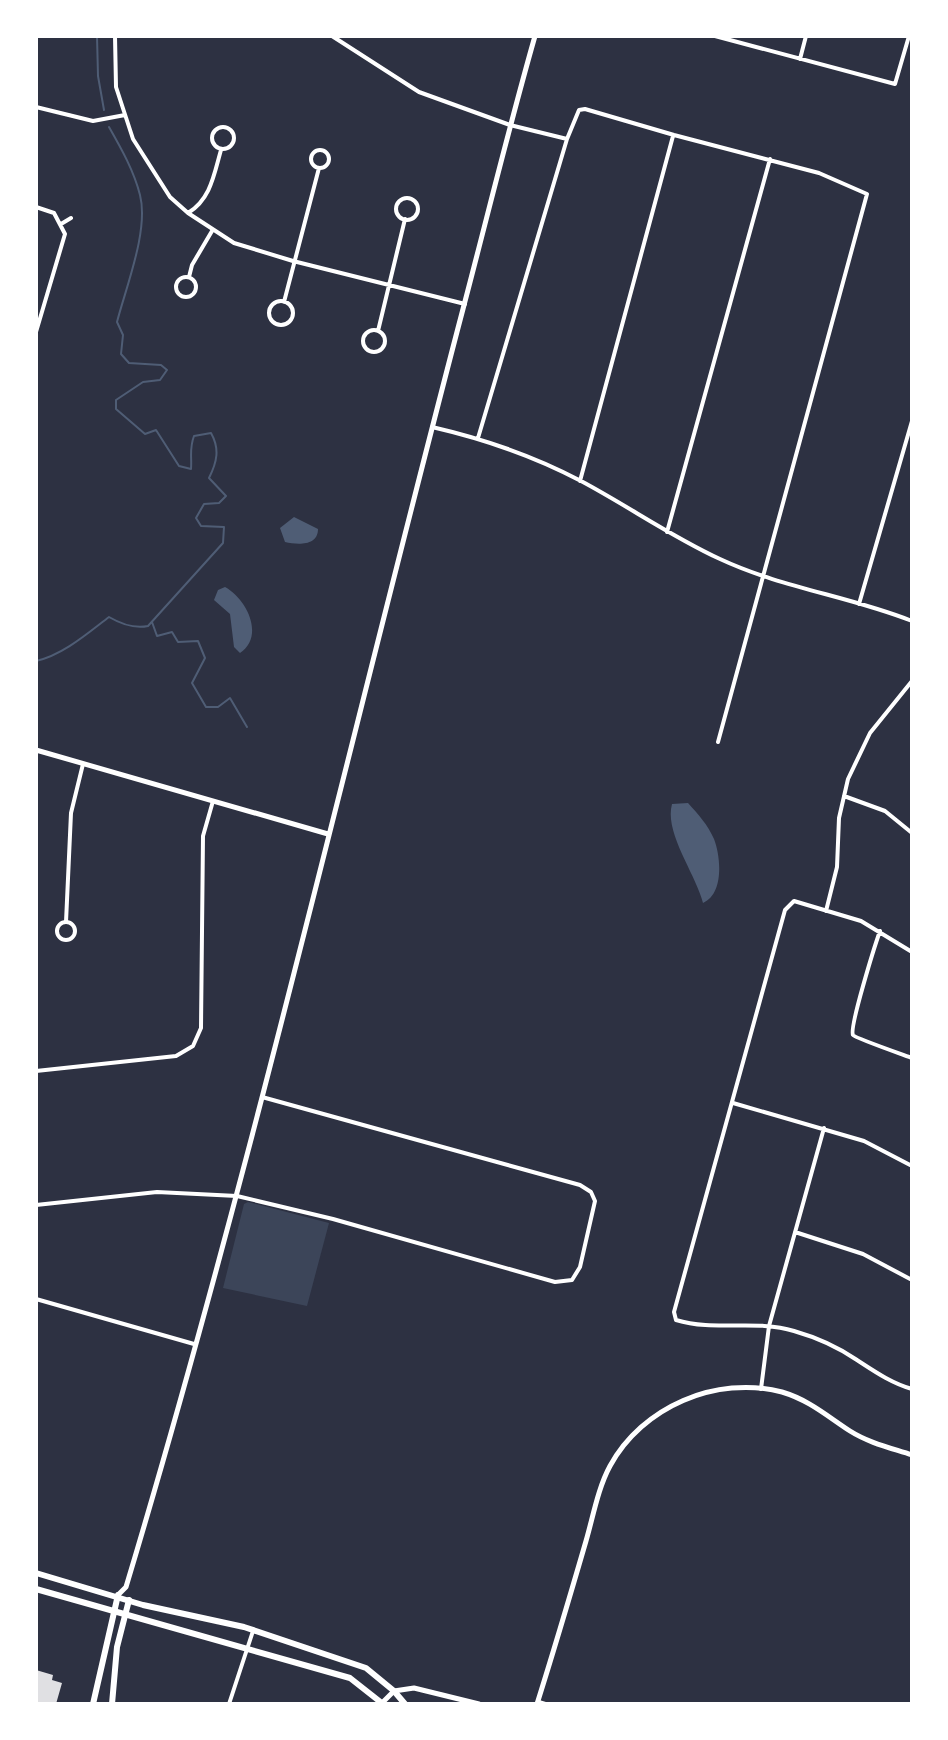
<svg xmlns="http://www.w3.org/2000/svg" width="948" height="1740" font-family="Figtree,sans-serif">
<style>
.green{fill:#3c4559}
.water{fill:#4f5d75}
.lines{fill:none;stroke-linecap:round;stroke-linejoin:round}
.stream{stroke:#4f5d75;stroke-width:2}
.building{fill:#e0e0e3}
.service{stroke:#fff;stroke-width:2}
.minor{stroke:#fff;stroke-width:4}
.tertiary{stroke:#fff;stroke-width:5}
.secondary{stroke:#fff;stroke-width:6}
.primary{stroke:#fff;stroke-width:6}
</style>
<rect width="100%" height="100%" fill="#2d3142"/>
<path class="green" d="M248,1202L329,1223L307,1306L223,1288L244,1204Z"/>
<path class="water" d="M294,517L318,529C318,546 298,545 285,542L280,528Z
M225,587C247,599 265,636 240,653L234,647L230,614L214,600L218,590Z
M688,803C698,814 708,825 714,839C721,857 724,894 703,903C696,874 664,833 672,804Z"/>
<g class="lines">
<path class="stream" d="M97,36L98,76L104,110
M152,622L157,636L172,632L178,642L198,641L205,658L192,683L206,707H218L230,698L247,727
M36,661C63,655 88,633 109,617C121,624 134,629 148,626L223,543L224,527L201,526L196,518L204,504L219,503L226,496L209,478C217,462 220,449 211,433L194,436C189,449 192,457 191,469L179,466L156,430L145,434L116,409V400L143,382L160,380L167,370L161,365L129,363L121,354L123,335L117,322C126,287 149,230 140,195C134,171 121,148 109,127"/>
</g>
<path class="building" d="M36,1670L53,1675L52,1680L62,1683L56,1704H36Z"/>
<g class="lines">
<path class="service" d="M539,1701L549,1704"/>
<path class="minor" d="M115,36L116,87L133,139L170,197L188,213L234,243L293,261L465,304
M332,36L419,92L510,125L567,139
M715,36L895,84L909,36
M800,59L806,36
M36,107L93,121L125,115
M212 138a11 11 0 1 1 22 0a11 11 0 1 1-22 0Z
M311 159a9 9 0 1 1 18 0a9 9 0 1 1-18 0Z
M396 209a11 11 0 1 1 22 0a11 11 0 1 1-22 0Z
M36,207L54,213L65,234L36,332
M188,213C211,199 214,174 221,150
M61,224L71,218
M176 287a10 10 0 1 1 20 0a10 10 0 1 1-20 0Z
M189,277L192,265L212,231
M269 313a12 12 0 1 1 24 0a12 12 0 1 1-24 0Z
M284,302L319,168
M363 341a11 11 0 1 1 22 0a11 11 0 1 1-22 0Z
M378,331L405,219
M432,427C484,439 534,456 581,481C628,506 672,537 720,559C782,588 849,596 912,621
M478,438L567,139L579,110L585,109L674,135L819,173L867,194L718,742
M580,481L673,136
M667,532L770,159
M859,604L912,421
M844,796L885,811L912,833
M826,911L837,867L839,818L848,779L870,733L912,681
M57 931a9 9 0 1 1 18 0a9 9 0 1 1-18 0Z
M66,922L71,813L83,764
M880,931C875,945 849,1028 853,1035C855,1038 904,1055 912,1058
M912,952L861,921L794,901L785,910L674,1312L676,1320C715,1332 755,1319 794,1331C815,1337 838,1347 857,1360C874,1371 891,1383 912,1389
M36,1071L176,1056L193,1046L201,1028L203,836L213,801
M733,1103L864,1141L912,1166
M36,1205L157,1192L237,1196L333,1219L555,1282L572,1280L580,1267L595,1201L591,1192L580,1185L262,1097
M795,1232L863,1254L912,1280
M36,1299L194,1344
M761,1389L769,1326L824,1128
M229,1704L253,1631"/>
<path class="tertiary" d="M36,750L328,834
M118,1595L126,1587C253,1165 351,735 463,309C487,218 509,127 535,36
M382,1703L394,1691L414,1688L479,1704
M537,1704C554,1650 570,1596 586,1541C593,1517 598,1488 610,1466C642,1407 716,1375 782,1392C809,1400 827,1416 850,1431C869,1443 891,1448 912,1455"/>
<path class="secondary" d="M93,1704L118,1595
M112,1704L117,1647L129,1600"/>
<path class="primary" d="M36,1573L143,1605L244,1627L366,1668L394,1691L405,1704
M36,1589L350,1678L383,1704"/>
</g>
<rect width="948" height="1740" fill="none" stroke="#ffffff" stroke-width="76"/>
</svg>
